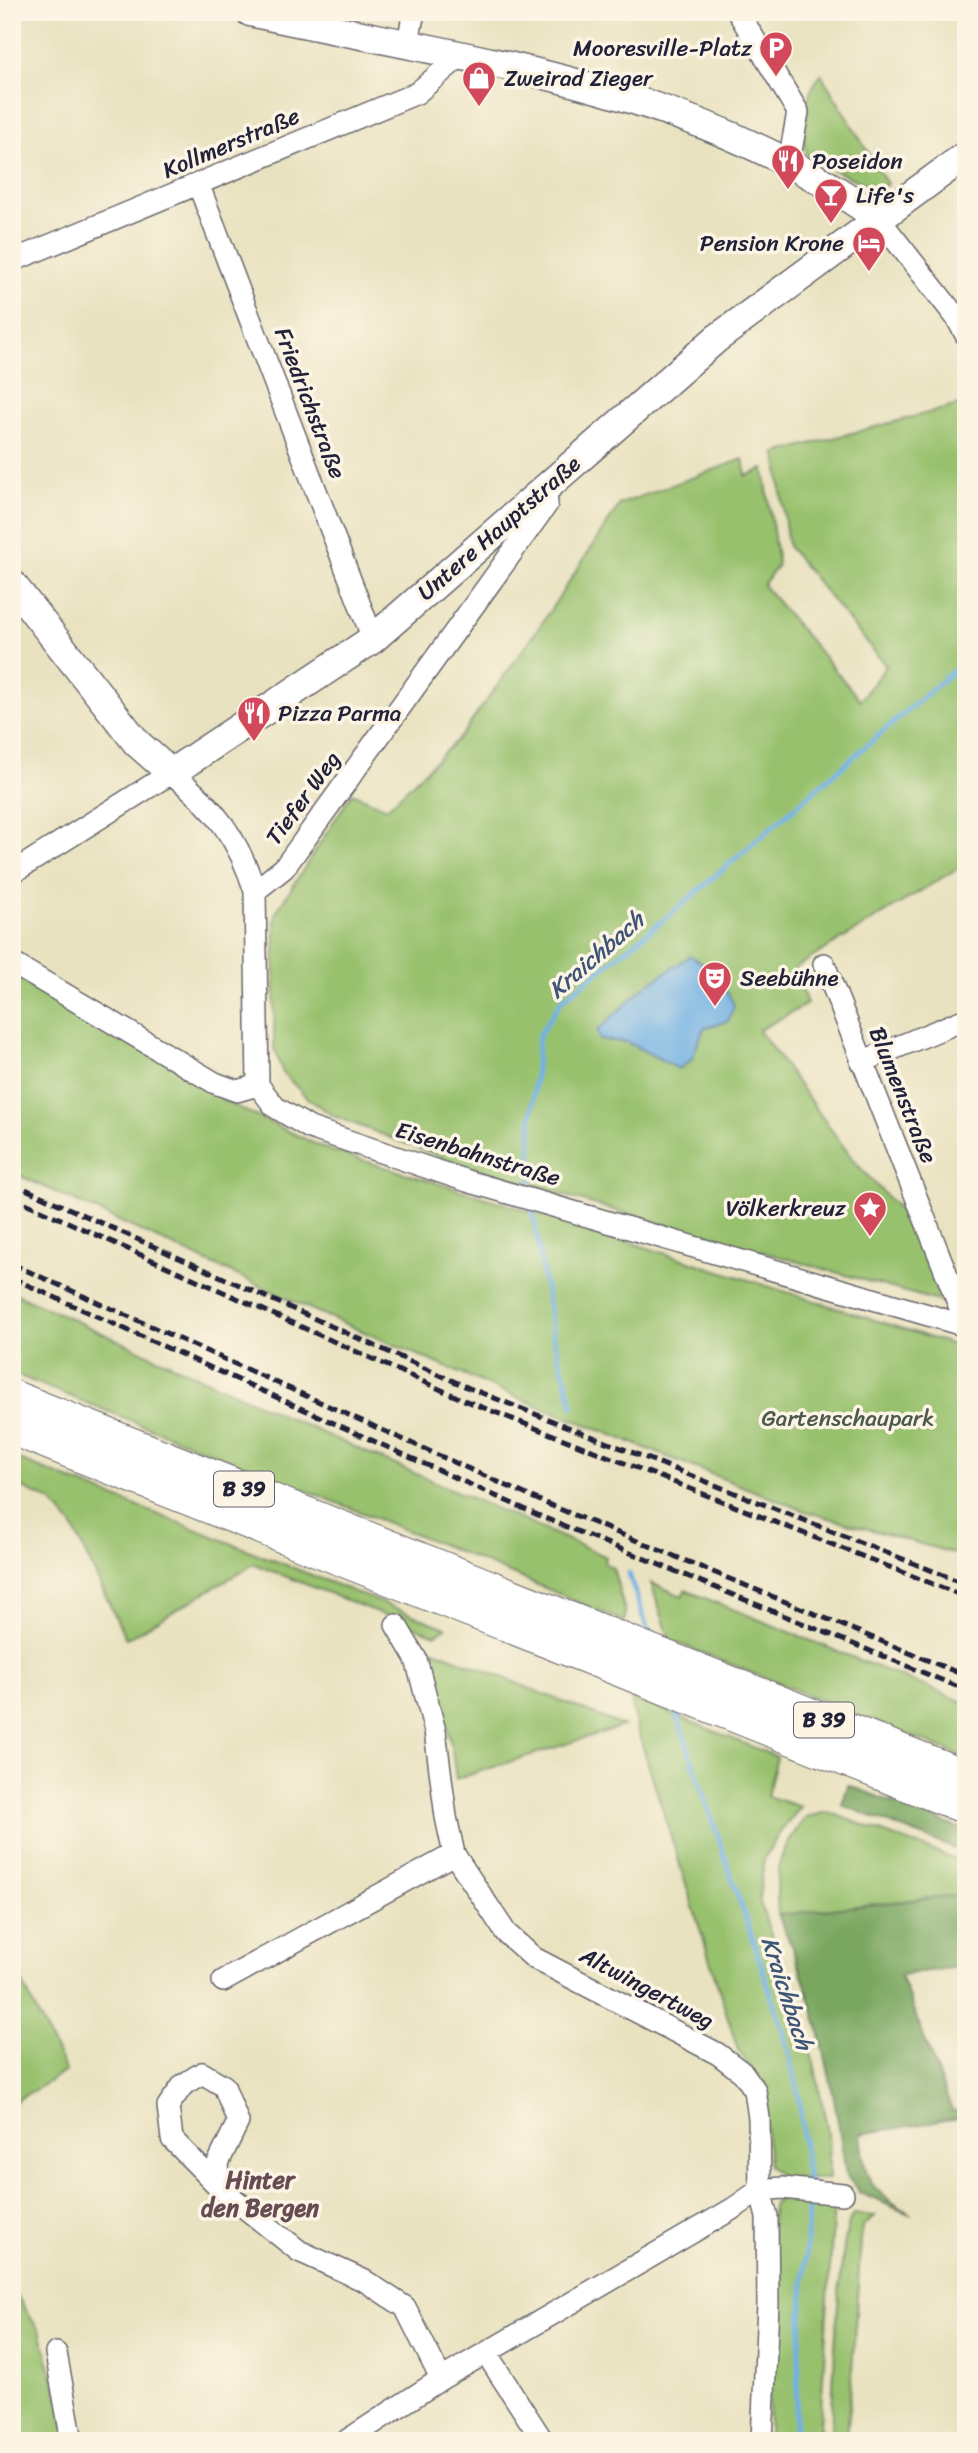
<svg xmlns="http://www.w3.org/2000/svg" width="978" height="2453" font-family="Sriracha,sans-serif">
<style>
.green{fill:#98c16d;stroke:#5d7254;stroke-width:2}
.forest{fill:#7aa760;stroke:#4e644e;stroke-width:2}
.water{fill:#70b0e4;stroke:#496990;stroke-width:2}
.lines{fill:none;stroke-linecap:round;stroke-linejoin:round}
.stream{stroke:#70b0e4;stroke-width:5}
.minor-casing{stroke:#68656a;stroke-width:24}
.major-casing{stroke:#68656a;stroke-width:31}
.highway-casing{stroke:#68656a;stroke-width:34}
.minor{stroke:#fff;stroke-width:21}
.major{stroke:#fff;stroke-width:28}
.highway{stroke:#fff;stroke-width:32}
.rail{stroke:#22223b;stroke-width:5;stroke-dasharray:10 5;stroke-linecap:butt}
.labels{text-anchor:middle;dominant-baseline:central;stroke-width:7;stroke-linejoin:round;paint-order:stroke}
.shield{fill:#fcf5e5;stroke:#63616e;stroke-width:2}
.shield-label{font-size:21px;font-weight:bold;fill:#22223b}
.poi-label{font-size:23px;fill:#22223b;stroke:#fcf5e5;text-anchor:start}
.street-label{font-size:23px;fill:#22223b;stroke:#fcf5e5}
.park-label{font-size:23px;fill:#4b5a4c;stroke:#fcf5e5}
.water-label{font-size:24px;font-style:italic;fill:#3d5476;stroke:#fcf5e5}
.neighbourhood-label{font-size:24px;font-weight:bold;fill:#674c53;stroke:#fcf5e5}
</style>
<rect width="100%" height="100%" fill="#fcf5e5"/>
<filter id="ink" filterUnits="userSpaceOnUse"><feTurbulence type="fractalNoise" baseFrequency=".0143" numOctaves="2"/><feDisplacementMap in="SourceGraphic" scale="14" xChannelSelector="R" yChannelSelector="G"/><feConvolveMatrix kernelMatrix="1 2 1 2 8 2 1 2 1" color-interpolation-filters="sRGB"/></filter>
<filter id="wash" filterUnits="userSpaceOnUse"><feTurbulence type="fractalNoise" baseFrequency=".00686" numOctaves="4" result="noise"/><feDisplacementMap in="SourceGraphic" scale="28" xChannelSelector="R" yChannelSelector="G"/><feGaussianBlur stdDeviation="1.57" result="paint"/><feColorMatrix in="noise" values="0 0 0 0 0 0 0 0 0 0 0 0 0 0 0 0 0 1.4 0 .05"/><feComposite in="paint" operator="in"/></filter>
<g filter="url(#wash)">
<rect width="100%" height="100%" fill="#e9e2c0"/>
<path class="green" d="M821,74L887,184L879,190L820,164L807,155C798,127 804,96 821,74Z
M966,403V860L958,868L795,968L807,1004L759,1030L854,1161L914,1226L945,1303L596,1205L449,1160L334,1116L306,1097L283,1073L274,1048L275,914L352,793L387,808L461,736L540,626L620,504L743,459L746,476L764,469L778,565L763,585L860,700L886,666L788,546L776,453Z
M12,969L215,1083L222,1100L326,1149L588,1229L966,1349V1557L805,1511L516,1397L306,1307L12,1172Z
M12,1292L331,1437L605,1556L604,1563L613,1568L625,1612V1622L448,1547L12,1373Z
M12,1457L446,1628L435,1635L254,1564L126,1639L72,1525L51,1501L12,1483Z
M651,1583L682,1596L685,1590L966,1703V1758L670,1640Z
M422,1645L623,1726L456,1779C451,1732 439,1689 422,1645Z
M631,1697L777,1757L767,1796L801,1807L782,1829L764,1859L759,1899L814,2063L828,2132L829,2179L782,2178L769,2166L761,2082L738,2050L636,1725Z
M828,1812L958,1860L966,1880V1894L778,1915C775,1869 777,1853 806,1817Z
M12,1962L66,2071L12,2103Z
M783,2197L834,2204L819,2441H768L772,2205Z
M853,2214L875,2216L862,2227L847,2441H831C832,2407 838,2232 853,2214Z
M12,2288L41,2334L58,2393L68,2441H12Z"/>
<path class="forest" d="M848,1785L966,1831V1853L842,1805Z
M966,1894V1966L900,1975L952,2111L966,2110V2117L860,2134C866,2185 869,2188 912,2215L860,2193L846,2175C834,2086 816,1996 778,1915Z"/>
<path class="water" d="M690,956C704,961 730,992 734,1006L728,1021L704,1028L691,1060L679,1069L627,1042L600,1040L597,1031L644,987Z"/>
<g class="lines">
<path class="stream" d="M531,1194V1120L539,1035L562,1000L671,914L966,660
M532,1207L554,1340L573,1406
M629,1574L650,1637
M673,1703L785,2036L799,2096L808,2187
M794,2441L809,2197"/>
</g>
</g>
<g filter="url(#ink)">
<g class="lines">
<g class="minor-casing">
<path id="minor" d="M738,12L798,112L789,162
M407,46L414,12
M199,186L373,639
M879,219L956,317L966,335
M12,261L417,93L459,57
M12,873L171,773C215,807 238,838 255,891L258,1085
M255,891L284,868L547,504L546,488
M12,963L215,1083L237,1091L258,1085
M824,964L966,1323
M861,1062L966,1019
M258,1085L275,1107L310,1128L467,1181L966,1326
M396,1625L416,1659L435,1731L446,1817L454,1854L506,1933L534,1958L718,2054L743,2073L755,2090L759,2118L760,2190L767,2217L768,2304L762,2441
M223,1981L454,1854
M220,2188L218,2163L238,2122L224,2086L202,2073L183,2085L168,2106L172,2139L220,2188L299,2251L365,2281L405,2307L441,2379
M760,2190L782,2188L843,2194
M56,2353L72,2441
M486,2353L543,2441
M346,2441L441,2379L734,2208L760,2190"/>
</g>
<g class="major-casing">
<path id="major" d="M250,12C465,59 697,86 879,219
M12,584L137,743L171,773L373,639L716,339L966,155"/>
</g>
<g class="highway-casing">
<path id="highway" d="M12,1396L966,1776
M12,1429L966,1808"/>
</g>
<use href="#minor" class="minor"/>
<use href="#major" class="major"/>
<use href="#highway" class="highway"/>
<path class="rail" d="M12,1183L469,1388L966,1584
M12,1197L464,1400L966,1597
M12,1264L545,1503L966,1676
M12,1278L540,1516L966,1690"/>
</g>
</g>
<defs>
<g id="parking-pin" transform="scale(1.75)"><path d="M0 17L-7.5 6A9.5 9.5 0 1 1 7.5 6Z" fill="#d1495b" stroke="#fcf5e5"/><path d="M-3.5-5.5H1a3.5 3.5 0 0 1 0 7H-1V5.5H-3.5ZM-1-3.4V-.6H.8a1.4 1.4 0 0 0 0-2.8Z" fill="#fff"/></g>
<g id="shop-pin" transform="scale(1.75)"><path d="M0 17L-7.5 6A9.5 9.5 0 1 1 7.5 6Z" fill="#d1495b" stroke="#fcf5e5"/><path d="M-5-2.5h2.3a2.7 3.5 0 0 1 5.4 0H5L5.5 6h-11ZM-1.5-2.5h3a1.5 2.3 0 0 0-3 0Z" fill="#fff"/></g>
<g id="restaurant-pin" transform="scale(1.75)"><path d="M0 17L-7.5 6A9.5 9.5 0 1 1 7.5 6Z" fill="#d1495b" stroke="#fcf5e5"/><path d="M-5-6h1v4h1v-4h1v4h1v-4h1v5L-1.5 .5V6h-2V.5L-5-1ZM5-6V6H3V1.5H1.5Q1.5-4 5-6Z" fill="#fff"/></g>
<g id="bar-pin" transform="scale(1.75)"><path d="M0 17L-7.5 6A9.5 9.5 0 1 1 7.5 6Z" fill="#d1495b" stroke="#fcf5e5"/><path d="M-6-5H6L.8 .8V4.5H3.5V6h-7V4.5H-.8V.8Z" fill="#fff"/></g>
<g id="hotel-pin" transform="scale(1.75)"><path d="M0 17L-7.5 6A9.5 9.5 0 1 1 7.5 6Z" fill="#d1495b" stroke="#fcf5e5"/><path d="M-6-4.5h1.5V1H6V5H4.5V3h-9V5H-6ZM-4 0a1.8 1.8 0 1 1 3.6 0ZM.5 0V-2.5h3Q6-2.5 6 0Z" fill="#fff"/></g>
<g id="theatre-pin" transform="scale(1.75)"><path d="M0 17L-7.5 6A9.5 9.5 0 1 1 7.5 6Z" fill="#d1495b" stroke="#fcf5e5"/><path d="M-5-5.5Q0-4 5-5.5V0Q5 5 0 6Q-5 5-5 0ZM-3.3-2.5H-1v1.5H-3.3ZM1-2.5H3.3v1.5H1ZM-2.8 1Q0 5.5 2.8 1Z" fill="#fff"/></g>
<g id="sight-pin" transform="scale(1.75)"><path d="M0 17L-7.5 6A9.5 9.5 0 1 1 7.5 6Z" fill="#d1495b" stroke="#fcf5e5"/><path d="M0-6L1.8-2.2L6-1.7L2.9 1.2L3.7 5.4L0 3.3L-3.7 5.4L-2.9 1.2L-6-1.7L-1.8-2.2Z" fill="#fff"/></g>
</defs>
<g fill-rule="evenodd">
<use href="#parking-pin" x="776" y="48"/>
<use href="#shop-pin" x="479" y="78"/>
<use href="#restaurant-pin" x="788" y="161"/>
<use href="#bar-pin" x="831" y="195"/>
<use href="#hotel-pin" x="869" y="243"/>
<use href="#restaurant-pin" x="254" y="713"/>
<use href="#theatre-pin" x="715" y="978"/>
<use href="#sight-pin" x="870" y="1208"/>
</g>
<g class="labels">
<g class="shield">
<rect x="214" y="1471.5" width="60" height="35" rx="5"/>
<rect x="794" y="1702.5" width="60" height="35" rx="5"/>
</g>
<g class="shield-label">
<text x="244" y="1489">B 39</text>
<text x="824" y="1720">B 39</text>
</g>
<g class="poi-label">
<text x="752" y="48" text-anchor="end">Mooresville-Platz</text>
<text x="504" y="78">Zweirad Zieger</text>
<text x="812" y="161">Poseidon</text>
<text x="856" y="195">Life's</text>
<text x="844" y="243" text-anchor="end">Pension Krone</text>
<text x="278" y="713">Pizza Parma</text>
<text x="740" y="978">Seebühne</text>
<text x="846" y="1208" text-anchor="end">Völkerkreuz</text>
</g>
<g class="street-label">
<text transform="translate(231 143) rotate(-23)">Kollmerstraße</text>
<text transform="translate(310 403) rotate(69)">Friedrichstraße</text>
<text transform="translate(499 528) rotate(-41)">Untere Hauptstraße</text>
<text transform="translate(303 798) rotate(-54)">Tiefer Weg</text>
<text transform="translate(903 1095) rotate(68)">Blumenstraße</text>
<text transform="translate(478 1154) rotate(17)">Eisenbahnstraße</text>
<text transform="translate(647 1988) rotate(28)">Altwingertweg</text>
</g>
<g class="park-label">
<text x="848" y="1418">Gartenschaupark</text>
</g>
<g class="water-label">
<text transform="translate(596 955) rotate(-41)">Kraichbach</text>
<text transform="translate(787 1993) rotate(72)">Kraichbach</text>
</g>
<g class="neighbourhood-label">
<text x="260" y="2180">Hinter<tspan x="260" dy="28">den Bergen</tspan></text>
</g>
</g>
<rect width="978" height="2453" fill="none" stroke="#fcf5e5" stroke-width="42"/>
</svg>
